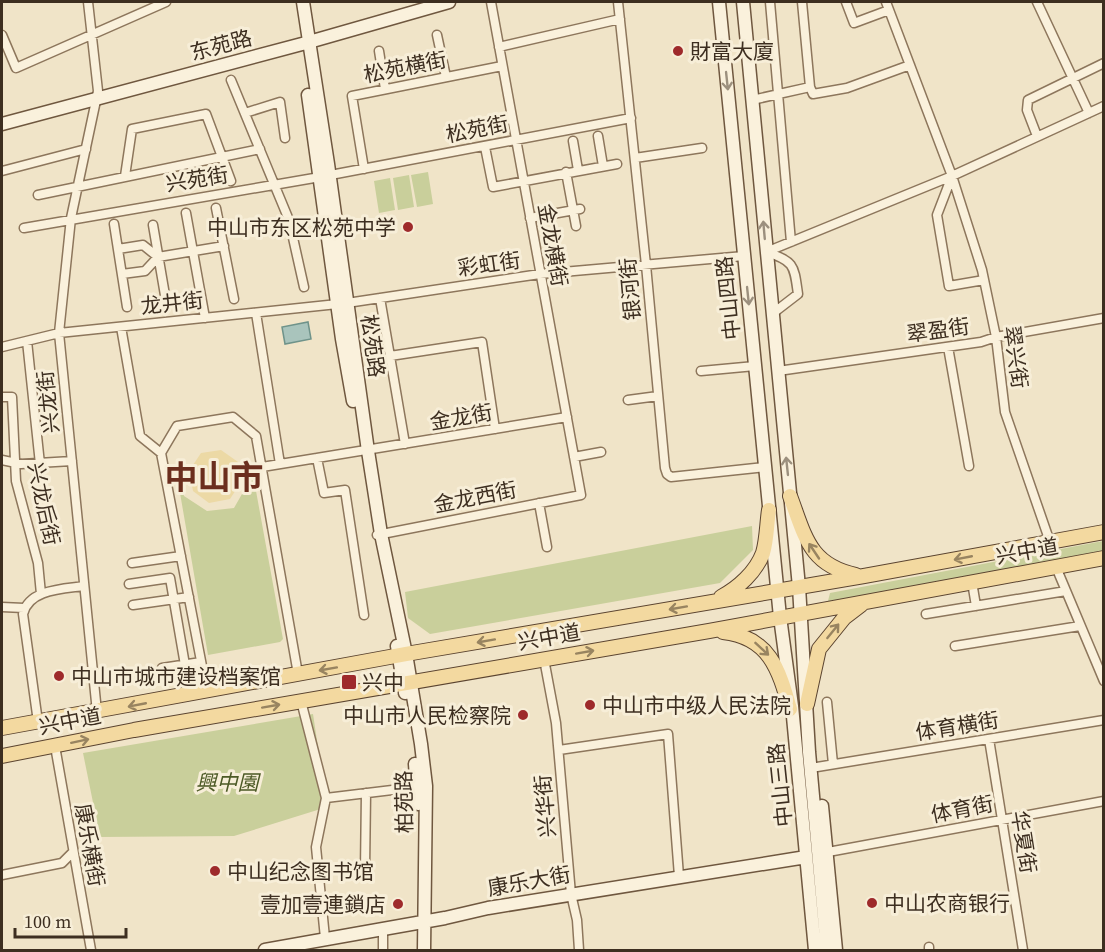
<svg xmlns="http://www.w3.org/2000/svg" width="1105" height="952" font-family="'Source Serif 4','Noto Sans SC',serif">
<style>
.green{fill:#c9cf9b}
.sand{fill:#ecd9a5}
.water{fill:#a9c4bc;stroke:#6f938a;stroke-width:1.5}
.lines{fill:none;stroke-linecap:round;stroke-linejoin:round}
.street-casing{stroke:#8d765c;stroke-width:11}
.secondary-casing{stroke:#6f573f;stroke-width:15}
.primary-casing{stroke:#5b4430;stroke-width:16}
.street{stroke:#faf1dc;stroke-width:8}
.secondary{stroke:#faf1dc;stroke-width:12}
.primary{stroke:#f3d9a0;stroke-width:14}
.oneway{stroke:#9c907e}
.oneway2{stroke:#988460}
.poi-dot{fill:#9e2a2b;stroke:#f7eed8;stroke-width:2}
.labels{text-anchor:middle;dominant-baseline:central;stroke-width:6;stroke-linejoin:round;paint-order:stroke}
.street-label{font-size:21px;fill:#3d2e20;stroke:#f7eed8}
.poi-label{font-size:21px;fill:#3d2e20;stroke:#f7eed8;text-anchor:start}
.park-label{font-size:21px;font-style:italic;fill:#4d5a26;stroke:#f7eed8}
.town-label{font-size:33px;font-weight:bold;fill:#6b2e1e;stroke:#f7eed8}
</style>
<rect width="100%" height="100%" fill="#f0e4c8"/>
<path class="green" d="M428,172L433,204L417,207L411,175Z
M409,175L414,207L398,210L393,178Z
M390,178L395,210L379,213L374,181Z
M250,480H254L283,639L280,642L208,655L180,493L183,492L184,496L207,511L234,508Z
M752,526L753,550L720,583L430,634L408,618L405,592Z
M1103,541V553L831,602L828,601L830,593Z
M313,714L327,807L234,836L100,837L83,753Z"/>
<path class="sand" d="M221,450L238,462L241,482L230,499L209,503L193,491L189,471L201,453Z"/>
<path class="water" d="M308,322L311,339L285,344L282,327Z"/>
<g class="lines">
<g class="street-casing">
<path id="street" d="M88,2L98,91L71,218L59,333L97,712
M618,2L646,265L665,468L667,474L671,477L765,467
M770,2L791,242
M802,2L810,87
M846,2L854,23L889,10
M886,2L952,176L982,270L996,337L1005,412L1050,542
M1037,2L1089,113
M2,35L16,68L166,2
M437,35L446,77
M499,47L620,19
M379,51L385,89
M231,80L289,220L304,287
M752,100L810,87L813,94L847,88L910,65
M245,113L280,102L285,138
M598,136L603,166
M1037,136L1027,110L1028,100L1104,63
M573,141L578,170
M485,147L493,187L617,164
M635,158L702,148
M364,169L352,96L502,66
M2,171L86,149
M566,172L576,226
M125,176L132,129L206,114L231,181
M952,176L937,215L949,286L984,280
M38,195L260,149
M216,208L234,299
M186,213L205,318
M530,218L580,209
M114,224L127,307
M153,225L166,301
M24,228L320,177L631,118
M118,249L143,245L158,257
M766,252L952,176L1104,106
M766,252C795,261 794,266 798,294L772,314
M122,274L145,271L158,257L224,246
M380,298L405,444
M256,313L280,464
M121,327L140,436L161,453L207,692
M27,341L40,464
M2,347L59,333L347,303L540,274L744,256
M948,347L969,466
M390,356L482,342L495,429
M701,371L755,366
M778,371L981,342L996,337L1104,318
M2,397H12L16,481L38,563L41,594
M628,400L658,396
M161,453L177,426L233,417L256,436L298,674
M574,457L601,452
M317,458L324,493L345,490L364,615
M2,460L21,464L72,461
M262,467L567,417
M539,503L547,547
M377,535L581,495L491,2
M132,563L181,556
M1056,567L1104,681
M972,582L976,606
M129,584L170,578L185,665
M133,605L189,597
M2,607L24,608
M926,614L1066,591
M955,646L1080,626
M544,659L556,723L571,894L577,920L579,950
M162,668L201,662
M301,701L326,798L316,847L325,938
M827,702L833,764
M38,722L23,614C29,589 63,589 84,586
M989,739L1023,950
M55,746L91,950
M559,750L668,734L679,876
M817,767L1104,720
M326,798L417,787
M828,852L1104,801
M365,870L366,793
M2,875L62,863L73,852
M383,928V950
M929,947V950"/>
</g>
<g class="secondary-casing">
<path id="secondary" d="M303,2L328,164L368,451L381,534L406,654L421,744L426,786L424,950
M719,2L780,617L792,706L815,950
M743,2L799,587L809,752L827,950
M308,95L342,339L353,401
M2,124L302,44L449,2
M397,646L405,693
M415,764L418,804
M822,806L836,950
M265,950L445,918L488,908L800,858"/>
</g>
<g class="primary-casing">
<path id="primary" d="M790,496C805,536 809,565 856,575
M721,597C738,588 756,572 763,553C767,540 767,523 769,510
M723,632C769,637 779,669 790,709
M807,704L819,649L844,618L861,605
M2,728L406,654L864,576L1104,532
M2,756L134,730L709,631L1104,558"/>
</g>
<use href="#street" class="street"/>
<use href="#secondary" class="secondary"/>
<use href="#primary" class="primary"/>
</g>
<defs><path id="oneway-shaft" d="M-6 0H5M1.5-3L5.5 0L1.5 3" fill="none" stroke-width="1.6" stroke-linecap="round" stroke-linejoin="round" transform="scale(1.5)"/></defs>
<g class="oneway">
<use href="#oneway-shaft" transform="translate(727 81) rotate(84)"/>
<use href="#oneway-shaft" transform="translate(764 230) rotate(-95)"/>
<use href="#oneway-shaft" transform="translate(748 296) rotate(84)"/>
<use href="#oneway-shaft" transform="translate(787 466) rotate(-96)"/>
</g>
<g class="oneway2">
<use href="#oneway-shaft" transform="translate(814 551) rotate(-124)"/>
<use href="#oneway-shaft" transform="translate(963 558) rotate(169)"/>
<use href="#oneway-shaft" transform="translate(678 608) rotate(170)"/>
<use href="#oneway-shaft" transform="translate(833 631) rotate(-51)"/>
<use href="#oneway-shaft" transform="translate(486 641) rotate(170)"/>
<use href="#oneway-shaft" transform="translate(762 649) rotate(43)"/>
<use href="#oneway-shaft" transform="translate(585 652) rotate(-10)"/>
<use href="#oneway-shaft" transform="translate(328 669) rotate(170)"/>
<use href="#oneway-shaft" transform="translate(137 705) rotate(169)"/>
<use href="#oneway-shaft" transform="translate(271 706) rotate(-10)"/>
<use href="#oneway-shaft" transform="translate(80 741) rotate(-12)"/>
</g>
<g class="poi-dot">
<circle cx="678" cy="51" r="6"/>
<circle cx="408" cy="227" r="6"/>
<circle cx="59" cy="676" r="6"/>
<rect x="341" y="674" width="16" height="16" rx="3"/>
<circle cx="590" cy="705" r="6"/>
<circle cx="523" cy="715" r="6"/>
<circle cx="215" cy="871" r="6"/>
<circle cx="872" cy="903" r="6"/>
<circle cx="398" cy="904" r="6"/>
</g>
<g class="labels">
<g class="street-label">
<text transform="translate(221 45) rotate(-15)">东苑路</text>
<text transform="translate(405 67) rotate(-11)">松苑横街</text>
<text transform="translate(477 129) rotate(-11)">松苑街</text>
<text transform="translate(197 179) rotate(-9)">兴苑街</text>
<text transform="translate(553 245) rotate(80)">金龙横街</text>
<text transform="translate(489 264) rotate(-8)">彩虹街</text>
<text transform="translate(630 289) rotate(-95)">银河街</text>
<text transform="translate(728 298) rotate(-96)">中山四路</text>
<text transform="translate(172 303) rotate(-6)">龙井街</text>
<text transform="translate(938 330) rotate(-8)">翠盈街</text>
<text transform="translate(373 346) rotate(82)">松苑路</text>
<text transform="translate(1016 357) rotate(82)">翠兴街</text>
<text transform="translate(48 402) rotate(-96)">兴龙街</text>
<text transform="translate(461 417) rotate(-10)">金龙街</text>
<text transform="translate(475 497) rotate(-11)">金龙西街</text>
<text transform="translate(44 504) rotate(78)">兴龙后街</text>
<text transform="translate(1027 551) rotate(-10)">兴中道</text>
<text transform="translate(549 637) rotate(-10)">兴中道</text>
<text transform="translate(70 721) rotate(-11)">兴中道</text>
<text transform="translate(957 726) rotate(-9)">体育横街</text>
<text transform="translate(780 785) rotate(-96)">中山三路</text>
<text transform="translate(404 802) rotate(-91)">柏苑路</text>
<text transform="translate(545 806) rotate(-95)">兴华街</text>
<text transform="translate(962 809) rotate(-11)">体育街</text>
<text transform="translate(1024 842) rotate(81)">华夏街</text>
<text transform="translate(90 845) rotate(80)">康乐横街</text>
<text transform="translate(529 881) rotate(-10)">康乐大街</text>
</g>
<g class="poi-label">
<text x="690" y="51">財富大廈</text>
<text x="396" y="227" text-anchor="end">中山市东区松苑中学</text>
<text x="71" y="676">中山市城市建设档案馆</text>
<text x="362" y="682">兴中</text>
<text x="602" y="705">中山市中级人民法院</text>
<text x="511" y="715" text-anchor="end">中山市人民检察院</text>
<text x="227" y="871">中山纪念图书馆</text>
<text x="884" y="903">中山农商银行</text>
<text x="386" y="904" text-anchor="end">壹加壹連鎖店</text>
</g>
<g class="park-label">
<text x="227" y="782">興中園</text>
</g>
<g class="town-label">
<text x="214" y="477">中山市</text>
</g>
</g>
<rect width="1105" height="952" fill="none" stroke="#3d2e20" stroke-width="6"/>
<path d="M15 928v9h111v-9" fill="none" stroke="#3d2e20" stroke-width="3"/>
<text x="24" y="928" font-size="18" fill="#3d2e20" stroke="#f7eed8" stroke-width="4.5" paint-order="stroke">100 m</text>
</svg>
